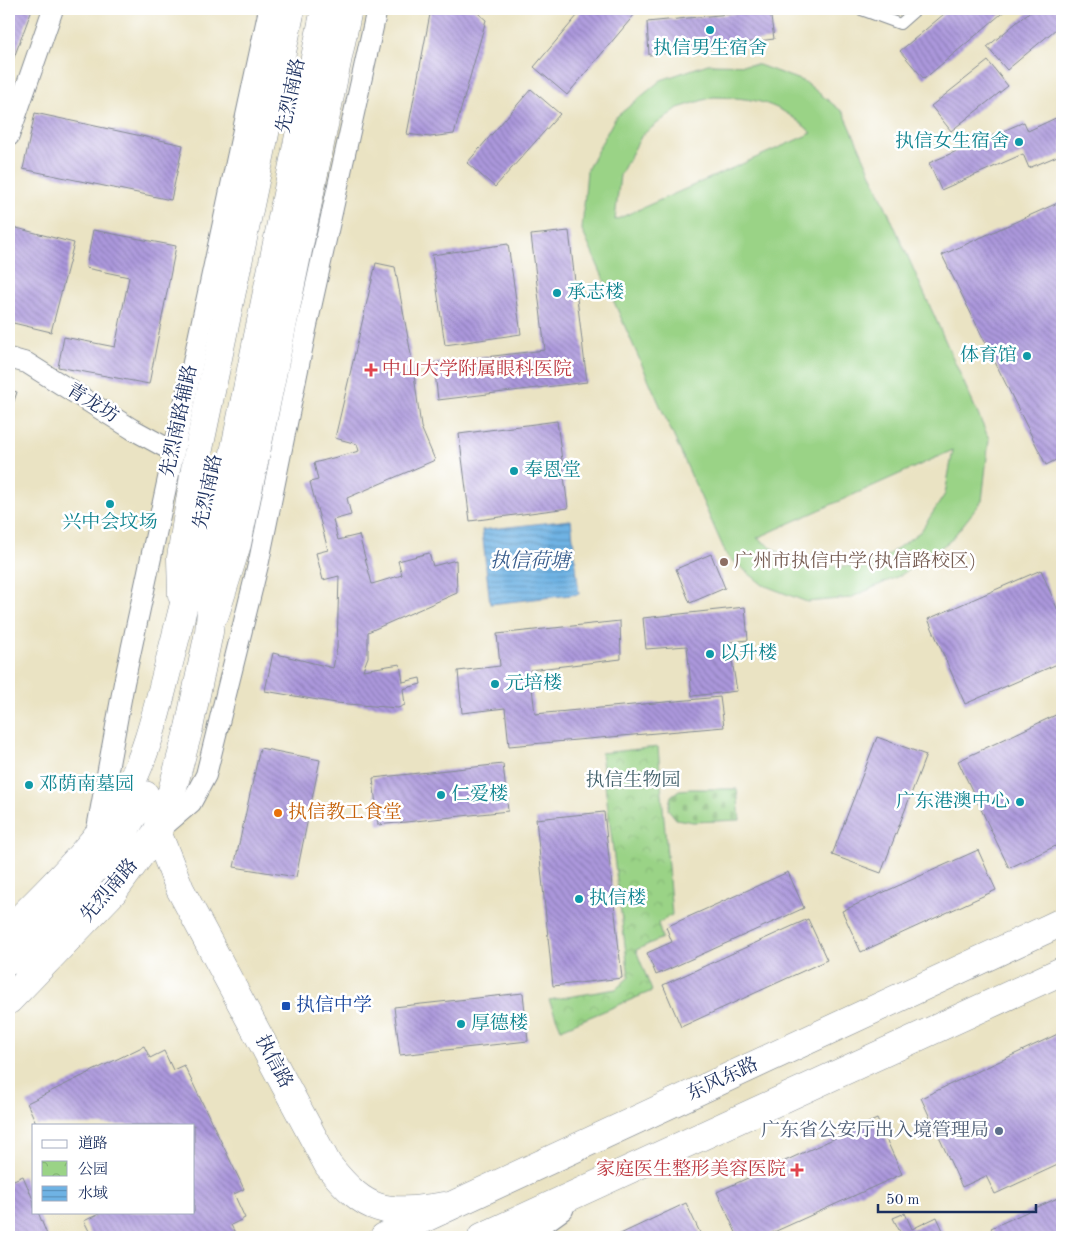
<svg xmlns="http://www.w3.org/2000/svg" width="1071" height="1246" font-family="'Old Standard TT','Noto Serif SC',serif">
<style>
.green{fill:#9ad386;stroke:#5a8172;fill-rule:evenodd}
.cemetery{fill:url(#cemetery-stones);stroke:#5a8172}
.park{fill:url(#park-crowns);stroke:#5a8172}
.water{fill:url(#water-rules);stroke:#4571a1}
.building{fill:url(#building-back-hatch)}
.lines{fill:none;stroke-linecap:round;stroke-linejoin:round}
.service-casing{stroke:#828990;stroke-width:12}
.minor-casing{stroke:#828990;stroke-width:22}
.tertiary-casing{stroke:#828990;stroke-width:27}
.secondary-casing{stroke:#828990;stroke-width:29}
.primary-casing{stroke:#828990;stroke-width:29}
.trunk-casing{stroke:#828990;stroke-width:29}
.service{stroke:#fff;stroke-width:10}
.minor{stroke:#fff;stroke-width:20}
.tertiary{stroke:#fff;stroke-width:25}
.secondary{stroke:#fff;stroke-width:28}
.primary{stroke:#fff;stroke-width:28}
.trunk{stroke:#fff;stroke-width:28}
.culture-dot{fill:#0f9aa8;stroke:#fff;stroke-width:2}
.health-dot{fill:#e0444e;stroke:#fff;stroke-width:2}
.education-dot{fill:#8d6e63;stroke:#fff;stroke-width:2}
.food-dot{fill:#e8710a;stroke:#fff;stroke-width:2}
.transit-dot{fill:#1a4fb4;stroke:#fff;stroke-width:2}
.service-dot{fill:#5c6f8a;stroke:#fff;stroke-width:2}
.labels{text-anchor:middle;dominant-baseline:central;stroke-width:5;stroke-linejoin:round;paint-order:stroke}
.culture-label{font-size:19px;fill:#0d838f;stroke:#fff;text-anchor:start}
.street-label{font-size:19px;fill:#1b2f5e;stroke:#fff}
.health-label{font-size:19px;fill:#be3a42;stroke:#fff;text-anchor:start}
.education-label{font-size:19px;fill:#785e54;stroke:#fff;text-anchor:start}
.park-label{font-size:19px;fill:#41606a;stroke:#fff}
.food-label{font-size:19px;fill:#c56008;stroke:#fff;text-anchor:start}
.transit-label{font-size:19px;fill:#164399;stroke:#fff;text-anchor:start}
.service-label{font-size:19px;fill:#4e5e75;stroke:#fff;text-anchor:end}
.water-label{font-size:20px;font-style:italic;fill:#385d8d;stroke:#fff}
</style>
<defs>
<pattern id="cemetery-stones" width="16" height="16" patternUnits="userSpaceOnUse" patternTransform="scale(1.25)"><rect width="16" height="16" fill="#9ad386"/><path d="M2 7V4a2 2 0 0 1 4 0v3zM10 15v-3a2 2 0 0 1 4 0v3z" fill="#84b576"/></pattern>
<pattern id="park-crowns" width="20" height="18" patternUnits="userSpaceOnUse" patternTransform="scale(1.25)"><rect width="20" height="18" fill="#9ad386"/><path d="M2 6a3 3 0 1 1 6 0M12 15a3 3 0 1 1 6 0" fill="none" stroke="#84b576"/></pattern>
<pattern id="water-rules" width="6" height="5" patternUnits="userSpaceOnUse" patternTransform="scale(1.25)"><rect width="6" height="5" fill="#6fb3e4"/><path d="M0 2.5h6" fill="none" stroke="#5a92bc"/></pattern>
<pattern id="building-back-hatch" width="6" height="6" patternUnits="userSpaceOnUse" patternTransform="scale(1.25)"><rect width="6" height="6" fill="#ac98dc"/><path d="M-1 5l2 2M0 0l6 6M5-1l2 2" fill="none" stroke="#8b7cb6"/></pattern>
</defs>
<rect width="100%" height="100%" fill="#fff"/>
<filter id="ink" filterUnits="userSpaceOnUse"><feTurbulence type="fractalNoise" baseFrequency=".02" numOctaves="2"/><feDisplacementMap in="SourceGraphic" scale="10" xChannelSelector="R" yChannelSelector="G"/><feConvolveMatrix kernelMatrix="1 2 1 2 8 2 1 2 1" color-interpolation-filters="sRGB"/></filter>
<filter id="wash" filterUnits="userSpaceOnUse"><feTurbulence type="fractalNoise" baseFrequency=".0096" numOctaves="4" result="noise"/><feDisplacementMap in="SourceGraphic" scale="20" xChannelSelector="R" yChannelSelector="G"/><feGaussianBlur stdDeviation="1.12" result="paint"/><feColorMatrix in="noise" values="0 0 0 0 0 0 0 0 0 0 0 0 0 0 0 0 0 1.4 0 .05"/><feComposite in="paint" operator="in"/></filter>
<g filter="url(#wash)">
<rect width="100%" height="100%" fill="#eae3c3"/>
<path class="green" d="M708,64L759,65L805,82L844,113L989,439L982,501L950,541L901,575L850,598L807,602L763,585L727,556L582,230L587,170L615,118L661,80ZM713,97C757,98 778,102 812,133L615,220L620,175L642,135L678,108ZM953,450L945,494L921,531L885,557L852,566H817L785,556L757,538Z"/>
<path class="cemetery" d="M691,789H737L740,820L693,822L676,819L668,809L671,796L679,790Z"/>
<path class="park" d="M658,747L672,915L658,923L662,938L636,950L652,991L561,1029L549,1000L616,989L629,977L601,753Z"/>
<path class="water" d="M571,520L579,594L490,604L482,530Z"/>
<g id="blocks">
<path class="building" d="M9,9H32L9,71Z
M431,9H473L486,20L454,134L430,137L407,134Z
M583,9H629L635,14L567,95L534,67Z
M950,9H1007L924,79L900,51Z
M1033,9H1062V24L1007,70L987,47Z
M770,10L774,39L649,55L647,22Z
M988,61L1008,86L951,131L931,106Z
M531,89L560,114L495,187L467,163Z
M35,113L183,145L171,200L23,169Z
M1062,115V154L1029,168L1023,154L941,190L929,163L1024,122L1028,131Z
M1062,201V457L1046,465L942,255Z
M9,226L74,243L51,332L9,322Z
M93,230L176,246L149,384L58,367L64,337L115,347L129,277L86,268Z
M569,231L587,382L438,400L434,363L545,350L531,235Z
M508,244L521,334L445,345L432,255Z
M376,263L395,267L412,360L421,427L435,460L347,498L351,515L333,520L338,540L359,535L372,584L402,575L398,561L429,553L433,566L456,560L457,593L368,632V657L363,670L400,664L403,682L420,678L421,684L403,689L405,705L398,708L336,703L265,691L273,653L333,668L337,648L339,576L323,580L316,553L328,550L310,482L318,480L314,463L359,451L357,444L335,438Z
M9,390L17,392L9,416Z
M557,421L568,508L470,521L459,434Z
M711,554L725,588L690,603L676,569Z
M1041,570L1062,620V662L965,704L928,619Z
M745,607L748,640L729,642L737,691L692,696L687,646L646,649L643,618Z
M620,621L621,659L530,670L535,714L720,697L724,727L509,746L505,708L462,713L458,671L500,666L497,634Z
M1062,712V843L1009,868L958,761Z
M877,737L926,755L881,873L832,855Z
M260,748L320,760L296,877L234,867Z
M503,764L508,811L378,825L373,778Z
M604,812L622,978L553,986L536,819Z
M978,850L996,890L861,952L842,911Z
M788,872L804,908L656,975L647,953L672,942L666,927Z
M808,919L827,960L681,1027L663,985Z
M523,993L528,1041L400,1055L394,1007Z
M1062,1032V1163L995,1194L986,1176L962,1187L921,1098Z
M144,1046L150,1058L164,1051L173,1070L184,1065L244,1189L234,1194L245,1218L231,1225L236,1235L232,1237H92L84,1221L103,1212H194V1125H37L27,1103Z
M877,1119L902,1174L763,1237H738L717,1192Z
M23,1176L34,1202V1212H38L48,1237H9V1182Z
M1062,1196V1237H996L991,1228Z
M686,1203L702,1237H614Z
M905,1213L912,1229L937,1217L946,1237H894L901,1234L893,1218Z"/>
</g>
</g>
<g filter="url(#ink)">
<use href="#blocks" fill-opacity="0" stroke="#828990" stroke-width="1"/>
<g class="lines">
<g class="service-casing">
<path id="service" d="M859,9L900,24L917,9"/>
</g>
<g class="minor-casing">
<path id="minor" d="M9,136L53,9
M9,358L27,363L132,429L174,452
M157,832L191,803L206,775L259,561L306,330L377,9
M96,834L124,683L269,9"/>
</g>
<g class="tertiary-casing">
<path id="tertiary" d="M521,1237L561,1208"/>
</g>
<g class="secondary-casing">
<path id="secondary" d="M182,595L181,558L196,463L291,9
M215,614L237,544L348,9
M157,832L180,889L328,1165C367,1214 385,1215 444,1206"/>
</g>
<g class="primary-casing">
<path id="primary" d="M9,930C48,890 97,845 125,795C147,755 157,710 168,667C182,613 196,559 207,504
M9,961C57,912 114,856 145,795
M9,1000L113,892L157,832L172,791L189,728L209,632L216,557L226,492L325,9"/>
</g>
<g class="trunk-casing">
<path id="trunk" d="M384,1237L1062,922
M482,1237L1062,971"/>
</g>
<use href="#service" class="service"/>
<use href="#minor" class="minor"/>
<use href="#tertiary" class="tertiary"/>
<use href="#secondary" class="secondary"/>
<use href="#primary" class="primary"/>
<use href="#trunk" class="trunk"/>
</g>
</g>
<g class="culture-dot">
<circle cx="710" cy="30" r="5"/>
<circle cx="1019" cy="142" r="5"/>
<circle cx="557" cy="293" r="5"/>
<circle cx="1027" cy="356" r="5"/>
<circle cx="514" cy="471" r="5"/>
<circle cx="110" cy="504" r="5"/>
<circle cx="710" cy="654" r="5"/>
<circle cx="495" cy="684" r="5"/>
<circle cx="29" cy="785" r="5"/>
<circle cx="441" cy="795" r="5"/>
<circle cx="1020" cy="802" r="5"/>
<circle cx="579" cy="899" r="5"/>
<circle cx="461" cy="1024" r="5"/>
</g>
<g class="health-dot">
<path d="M368.5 362.5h5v5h5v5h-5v5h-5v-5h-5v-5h5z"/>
<path d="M794.5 1162.5h5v5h5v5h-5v5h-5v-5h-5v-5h5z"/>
</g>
<circle class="education-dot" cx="724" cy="562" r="5"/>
<circle class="food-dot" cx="278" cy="813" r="5"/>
<rect class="transit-dot" x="281" y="1001" width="10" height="10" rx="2.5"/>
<circle class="service-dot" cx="999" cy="1131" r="5"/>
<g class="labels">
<g class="culture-label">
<text x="710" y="49" text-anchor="middle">执信男生宿舍</text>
<text x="1009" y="142" text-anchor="end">执信女生宿舍</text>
<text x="567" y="293">承志楼</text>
<text x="1017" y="356" text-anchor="end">体育馆</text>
<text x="524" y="471">奉恩堂</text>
<text x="110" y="523" text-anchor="middle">兴中会坟场</text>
<text x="720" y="654">以升楼</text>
<text x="505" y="684">元培楼</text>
<text x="39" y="785">邓荫南墓园</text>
<text x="451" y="795">仁爱楼</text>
<text x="1010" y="802" text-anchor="end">广东港澳中心</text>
<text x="589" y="899">执信楼</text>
<text x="471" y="1024">厚德楼</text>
</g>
<g class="street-label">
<text transform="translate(292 96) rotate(-78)">先烈南路</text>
<text transform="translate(92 404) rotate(32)">青龙坊</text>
<text transform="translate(180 421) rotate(-78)">先烈南路辅路</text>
<text transform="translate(209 492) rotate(-78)">先烈南路</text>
<text transform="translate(110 891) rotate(-49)">先烈南路</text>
<text transform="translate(273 1062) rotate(62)">执信路</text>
<text transform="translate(723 1080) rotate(-25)">东风东路</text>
</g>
<g class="health-label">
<text x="382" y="370">中山大学附属眼科医院</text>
<text x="786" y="1170" text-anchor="end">家庭医生整形美容医院</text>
</g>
<g class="education-label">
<text x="734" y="562">广州市执信中学(执信路校区)</text>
</g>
<g class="park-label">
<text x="633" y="781">执信生物园</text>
</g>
<g class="food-label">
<text x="288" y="813">执信教工食堂</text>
</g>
<g class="transit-label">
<text x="296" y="1006">执信中学</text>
</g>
<g class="service-label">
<text x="989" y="1131">广东省公安厅出入境管理局</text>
</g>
<g class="water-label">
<text x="530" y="562">执信荷塘</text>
</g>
</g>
<rect width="1071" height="1246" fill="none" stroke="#fff" stroke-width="30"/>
<rect x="32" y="1124" width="162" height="90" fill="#ffffff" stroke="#a4acbf"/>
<rect x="42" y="1140" width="25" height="8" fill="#ffffff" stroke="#a4acbf"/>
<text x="78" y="1148" font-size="15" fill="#1b2f5e">道路</text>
<rect x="42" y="1161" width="25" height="15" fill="url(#park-crowns)" stroke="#a4acbf"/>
<text x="78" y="1174" font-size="15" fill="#1b2f5e">公园</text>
<rect x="42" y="1186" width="25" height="15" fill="url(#water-rules)" stroke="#a4acbf"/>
<text x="78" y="1198" font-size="15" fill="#1b2f5e">水域</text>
<path d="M878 1204v8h158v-8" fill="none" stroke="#1b2f5e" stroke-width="2.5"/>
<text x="886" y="1204" font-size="15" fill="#1b2f5e" stroke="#ffffff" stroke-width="4" paint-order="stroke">50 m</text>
</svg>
